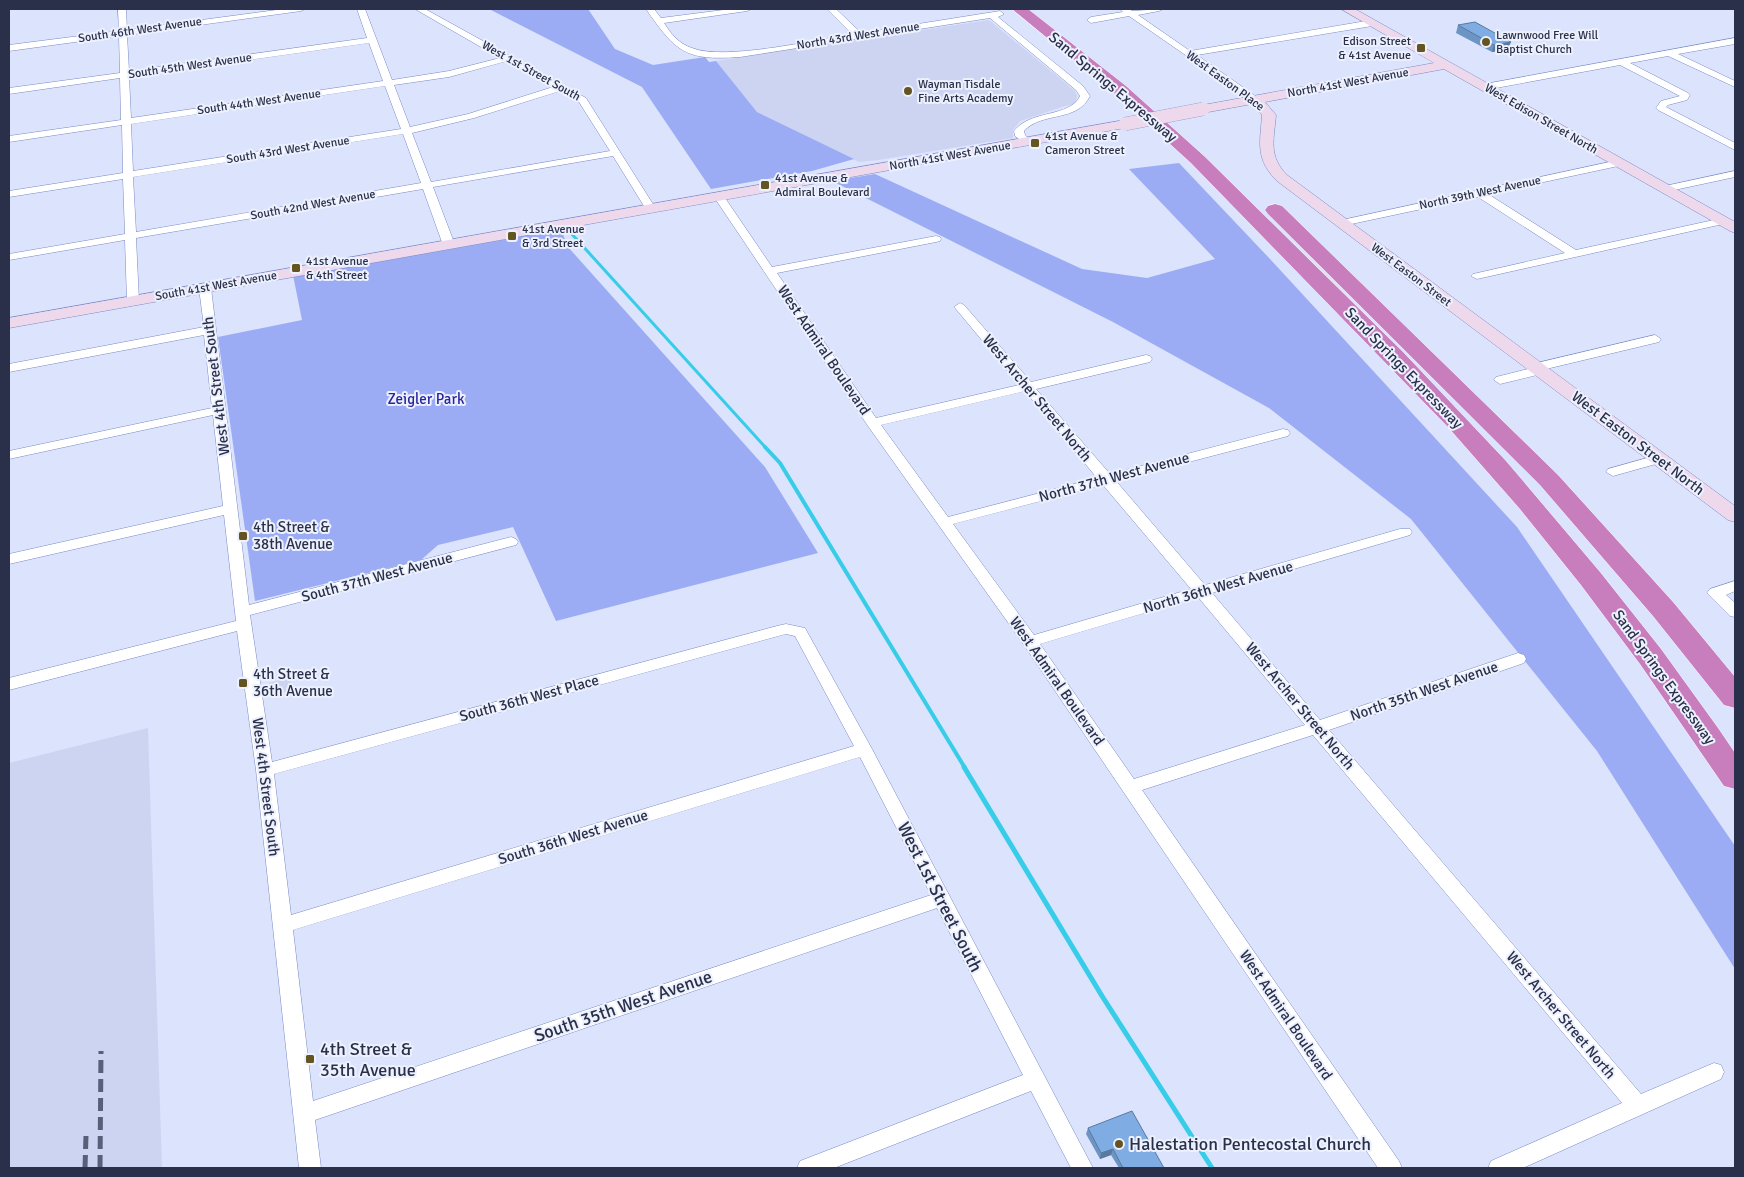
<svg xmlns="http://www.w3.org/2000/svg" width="1744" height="1177" font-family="Signika,sans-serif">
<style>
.built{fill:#ccd4f1}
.green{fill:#9bacf5}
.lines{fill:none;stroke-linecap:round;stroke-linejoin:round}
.stream-far2{stroke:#37cde8;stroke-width:3}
.stream-far1{stroke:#37cde8;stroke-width:4}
.stream{stroke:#37cde8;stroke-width:5}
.street-casing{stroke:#7b8ac6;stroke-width:1}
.secondary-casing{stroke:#7b8ac6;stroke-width:1}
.highway-casing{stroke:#fff;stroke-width:1}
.street{fill:#fff;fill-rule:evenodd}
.secondary{fill:#eed8eb;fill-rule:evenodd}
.highway{fill:#c87ebc;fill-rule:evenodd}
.rail{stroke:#595f79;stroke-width:5;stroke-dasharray:13 6;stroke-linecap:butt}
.secondary-bridge-casing{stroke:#7b8ac6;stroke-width:14;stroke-linecap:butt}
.secondary-bridge{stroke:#eed8eb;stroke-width:13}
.wall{fill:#6d95c3}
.shaded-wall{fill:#59799f}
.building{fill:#7fade3;stroke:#59799f}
.poi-dot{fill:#635421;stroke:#edf1fe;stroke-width:2}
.labels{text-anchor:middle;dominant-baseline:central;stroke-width:4;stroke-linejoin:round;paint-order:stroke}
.far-street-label{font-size:12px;fill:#2a304a;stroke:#edf1fe}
.far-poi-label{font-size:12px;fill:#2a304a;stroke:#edf1fe;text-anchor:start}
.street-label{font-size:15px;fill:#2a304a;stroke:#edf1fe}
.park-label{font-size:15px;fill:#27249d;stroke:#edf1fe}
.poi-label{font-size:15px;fill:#2a304a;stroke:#edf1fe;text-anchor:start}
.near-street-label{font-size:18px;fill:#2a304a;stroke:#edf1fe}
.near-poi-label{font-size:18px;fill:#2a304a;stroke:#edf1fe;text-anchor:start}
</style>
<rect width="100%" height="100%" fill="#dbe3fd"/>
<path class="built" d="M989,20L1074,90L1077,95L1076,102L1072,105L1065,106L1020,121L1013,130V138L878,160L859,162L757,112L716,61Z
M290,677L292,690L271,696L269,683Z
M148,728L162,1168H9V763Z"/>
<path class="green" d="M489,9H588L615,49L653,65L705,57L709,62L716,61L757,112L854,159L812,171L711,189L642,87Z
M1179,163L1270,259L1517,527L1735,846V969L1597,751L1411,519L1269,408L1113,322L832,181L875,174L1082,269L1147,278L1215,259L1129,169Z
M546,231L562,232L568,247L765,467L818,553L556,621L513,527L438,545L421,560L255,601L218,337L302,320L293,275Z"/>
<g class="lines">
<path class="stream-far2" d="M570,232L766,448"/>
<path class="stream-far1" d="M765,447L780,463L965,768"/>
<path class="stream" d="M964,767L1102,996L1212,1168"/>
<g class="street-casing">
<path id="street" d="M118,9H126L127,30L284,9H305L301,11L127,35L129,71L367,38L357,9H365L392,80L449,71L500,58L415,9H425L586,98L656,209L655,211H647L613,156L433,187L455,245L449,248L443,245L423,189L136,238L139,301L133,305L127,301L125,240L9,260V254L125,234L123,179L9,197V191L123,173L122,125L9,142V136L121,120L120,78L9,94V88L120,73L119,36L9,51V45L119,31ZM369,43L383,81L131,118L129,77ZM507,61L553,87L468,114L410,127L394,85L449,77ZM385,86L401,129L133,171L131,124ZM560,91L579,102L610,151L431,182L412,133L474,118ZM403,134L421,183L136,232L133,177Z
M646,9H654L661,18L731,9H751L747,11L664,23C671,34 679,44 692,48C724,61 815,40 852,34L827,9H836L861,33L1000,11L1004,14L998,17L1083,86L1090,96C1077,123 1042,111 1024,131L1025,135L1032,142L1027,145L1015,136L1014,131C1031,109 1070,118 1080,96L1076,90L990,18L740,57C685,61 676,52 646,9Z
M1120,9H1129L1132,11L1163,9L1159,11L1138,15L1190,51L1372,20L1376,23L1372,26L1197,55L1258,98V102L1255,103L1129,16L1091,23L1087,20L1091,17L1123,12Z
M1735,38V44L1678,54L1735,81V87L1668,56L1630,63L1688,93L1690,95L1687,100L1668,105L1666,107L1735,143V150L1658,110L1656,108L1661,101L1680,96L1620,65L1485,90L1480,87L1485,84Z
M1619,160L1624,163L1623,165L1488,194L1576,250L1723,218L1728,221L1723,224L1477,279L1471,276L1473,274L1565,253L1478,197L1342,226L1337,223L1342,220Z
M1735,171V177L1665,192L1660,189L1665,186Z
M719,194L723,195L772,267L936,236L940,237L941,239L940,241L936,242L777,273L876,418L1019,385L956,309L954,307L960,303L964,305L1031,382L1146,355L1150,356L1152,359L1150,362L1036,389L1110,474L1283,429L1288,430L1290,433L1288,436L1116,481L1205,585L1400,529H1410L1412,532L1410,535L1212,593L1320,720L1512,655L1518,653L1524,655L1526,659L1524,663L1329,730L1641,1094L1714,1063L1721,1065L1724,1072L1721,1079L1523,1168H1488L1491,1161L1622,1103L1313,735L1142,790L1399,1161L1402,1168H1378L1024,645L868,426L714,197ZM1025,391L1097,478L948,517L881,425ZM1103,485L1191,589L1034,635L953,524ZM1198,597L1305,725L1134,779L1040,644Z
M205,285L211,288L249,605L511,537L516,539L518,542L516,545L250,615L272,762L777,626L786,624L805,628L872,749L1093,1168H1071L1031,1091L834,1168H797L800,1161L1023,1075L937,908L315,1120L321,1168H299L256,770L237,631L9,690V678L236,621L224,515L9,564V554L223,506L213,415L9,459V451L212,408L204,335L9,372V364L204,327L199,288ZM786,634L795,636L854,746L291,915L274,774ZM860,757L931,895L313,1101L293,930Z
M1655,335L1661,339L1659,342L1546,369L1545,373L1500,384L1494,380L1496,377L1532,368L1533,364Z
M1658,455L1665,459L1663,462L1613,476L1606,472L1608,469Z
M1735,581V591L1726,595L1735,603V617L1730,616L1707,593L1710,589Z"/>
</g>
<g class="secondary-casing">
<path id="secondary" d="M1341,9H1355L1735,222V233L1730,231L1444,69L1265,102L1276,115C1274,139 1268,156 1287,175L1735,506V522L1728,520L1277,181C1255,159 1260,143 1262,115L1252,104L1203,113L1198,112L1196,109L1203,105L1434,63Z
M1125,120L1132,124L1130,127L9,328V318Z"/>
</g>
<g class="highway-casing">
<path id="highway" d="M1012,9H1028L1126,86L1204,156L1403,352L1506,461L1600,572L1661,649L1718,728L1735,753V789L1724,786L1640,664L1581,585L1520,509L1448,427L1191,163L1114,93Z
M1275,204L1282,206L1558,475L1673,602L1735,677V708L1724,705L1653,616L1540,485L1268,214L1265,210L1268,206Z"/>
</g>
<use href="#street" class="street"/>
<use href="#secondary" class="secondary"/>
<use href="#highway" class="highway"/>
<path class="rail" d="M85,1168L86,1135
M100,1168L101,1051"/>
<g class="secondary-bridge-casing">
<path id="secondary-bridge" d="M1125,124L1203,109"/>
</g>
<use href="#secondary-bridge" class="secondary-bridge"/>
</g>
<path class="wall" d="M1458,25L1508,49L1492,52L1456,33Z
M1088,1128L1164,1168H1119L1111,1155L1100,1159L1086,1134Z"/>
<path class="shaded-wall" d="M1511,42L1508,49L1492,52L1494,45Z
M1113,1149L1111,1155L1100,1159L1101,1153Z"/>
<path class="building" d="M1475,22L1511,42L1494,45L1458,25Z
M1132,1111L1164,1168H1123L1113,1149L1101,1153L1088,1128Z"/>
<g class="poi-dot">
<circle cx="1486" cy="42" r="5"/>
<rect x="1416" y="43" width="10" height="10" rx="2.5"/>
<circle cx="908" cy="91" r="5"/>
<rect x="1030" y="138" width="10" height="10" rx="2.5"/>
<rect x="760" y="180" width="10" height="10" rx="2.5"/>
<rect x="507" y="231" width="10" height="10" rx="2.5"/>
<rect x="291" y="263" width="10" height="10" rx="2.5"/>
<rect x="238" y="531" width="10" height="10" rx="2.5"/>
<rect x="238" y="678" width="10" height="10" rx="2.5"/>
<rect x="305" y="1054" width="10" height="10" rx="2.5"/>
<circle cx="1119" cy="1144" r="5"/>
</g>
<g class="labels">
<g class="far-street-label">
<text transform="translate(140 30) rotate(-8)">South 46th West Avenue</text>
<text transform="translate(858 36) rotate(-9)">North 43rd West Avenue</text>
<text transform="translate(190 66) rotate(-8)">South 45th West Avenue</text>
<text transform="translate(531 71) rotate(29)">West 1st Street South</text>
<text transform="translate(1225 81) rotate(36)">West Easton Place</text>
<text transform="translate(1348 83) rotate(-10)">North 41st West Avenue</text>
<text transform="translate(259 102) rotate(-8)">South 44th West Avenue</text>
<text transform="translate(1541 119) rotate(30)">West Edison Street North</text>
<text transform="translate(288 150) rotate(-9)">South 43rd West Avenue</text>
<text transform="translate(950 156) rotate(-10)">North 41st West Avenue</text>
<text transform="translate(1480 193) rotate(-12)">North 39th West Avenue</text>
<text transform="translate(313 205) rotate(-10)">South 42nd West Avenue</text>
<text transform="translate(1411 275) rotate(37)">West Easton Street</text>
<text transform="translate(216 286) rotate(-10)">South 41st West Avenue</text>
</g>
<g class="far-poi-label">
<text x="1496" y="35">Lawnwood Free Will<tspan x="1496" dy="14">Baptist Church</tspan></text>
<text x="1411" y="41" text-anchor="end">Edison Street<tspan x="1411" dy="14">&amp; 41st Avenue</tspan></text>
<text x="918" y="84">Wayman Tisdale<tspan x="918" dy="14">Fine Arts Academy</tspan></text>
<text x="1045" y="136">41st Avenue &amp;<tspan x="1045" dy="14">Cameron Street</tspan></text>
<text x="775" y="178">41st Avenue &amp;<tspan x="775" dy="14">Admiral Boulevard</tspan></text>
<text x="522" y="229">41st Avenue<tspan x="522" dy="14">&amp; 3rd Street</tspan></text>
<text x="306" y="261">41st Avenue<tspan x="306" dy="14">&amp; 4th Street</tspan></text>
</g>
<g class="street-label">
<text transform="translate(1113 87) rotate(40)">Sand Springs Expressway</text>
<text transform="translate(824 350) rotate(56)">West Admiral Boulevard</text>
<text transform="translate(1404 368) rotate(46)">Sand Springs Expressway</text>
<text transform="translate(216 386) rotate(-97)">West 4th Street South</text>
<text transform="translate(1037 398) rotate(50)">West Archer Street North</text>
<text transform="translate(1638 443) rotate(37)">West Easton Street North</text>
<text transform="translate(1114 477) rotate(-15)">North 37th West Avenue</text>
<text transform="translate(377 577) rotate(-15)">South 37th West Avenue</text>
<text transform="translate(1218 587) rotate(-16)">North 36th West Avenue</text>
<text transform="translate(1664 677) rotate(54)">Sand Springs Expressway</text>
<text transform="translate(1057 681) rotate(55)">West Admiral Boulevard</text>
<text transform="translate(1424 691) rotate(-19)">North 35th West Avenue</text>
<text transform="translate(529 698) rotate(-15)">South 36th West Place</text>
<text transform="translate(1300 706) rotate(50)">West Archer Street North</text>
<text transform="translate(266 787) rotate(83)">West 4th Street South</text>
<text transform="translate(573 837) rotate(-17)">South 36th West Avenue</text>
<text transform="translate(1286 1015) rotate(56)">West Admiral Boulevard</text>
<text transform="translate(1561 1015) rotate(50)">West Archer Street North</text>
</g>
<g class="park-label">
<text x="426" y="399">Zeigler Park</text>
</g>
<g class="poi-label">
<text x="253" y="527">4th Street &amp;<tspan x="253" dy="17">38th Avenue</tspan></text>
<text x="253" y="674">4th Street &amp;<tspan x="253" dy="17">36th Avenue</tspan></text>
</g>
<g class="near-street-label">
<text transform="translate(940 897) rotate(63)">West 1st Street South</text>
<text transform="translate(623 1006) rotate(-19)">South 35th West Avenue</text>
</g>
<g class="near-poi-label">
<text x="320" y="1049">4th Street &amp;<tspan x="320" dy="21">35th Avenue</tspan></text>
<text x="1129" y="1144">Halestation Pentecostal Church</text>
</g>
</g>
<rect width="1744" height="1177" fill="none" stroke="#2a304a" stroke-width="20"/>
</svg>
